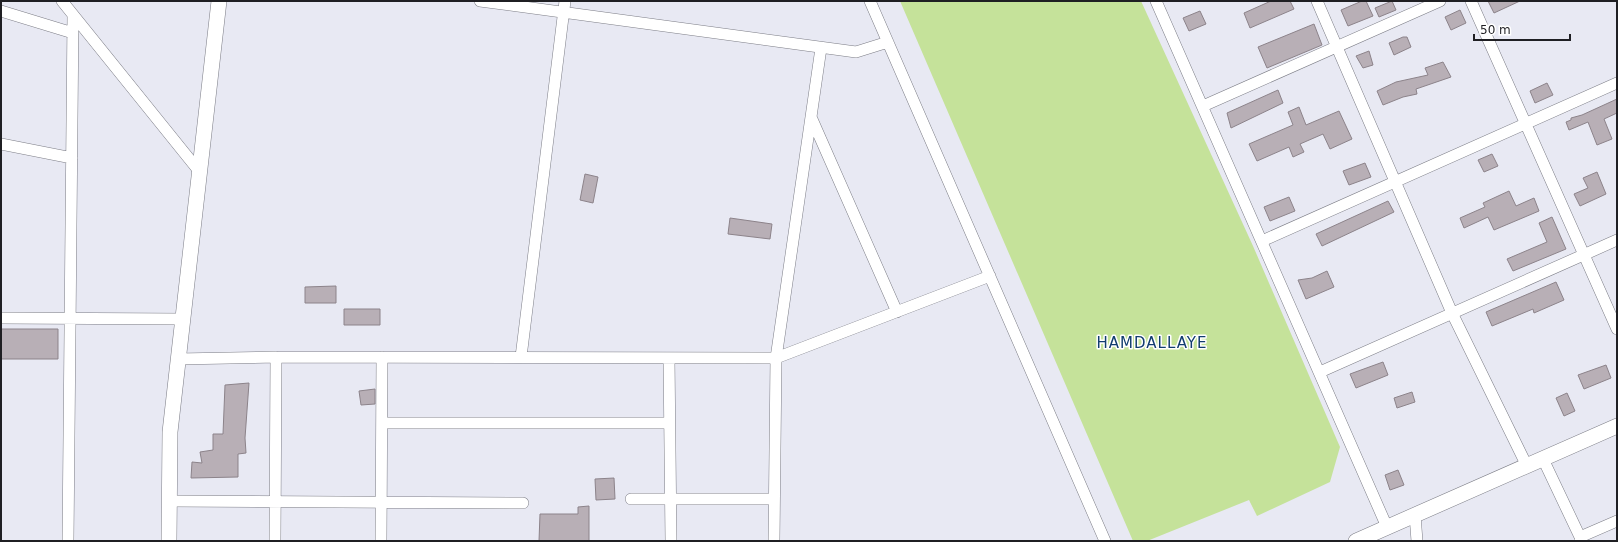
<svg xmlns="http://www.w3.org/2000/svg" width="1618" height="542" font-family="'DejaVu Sans',sans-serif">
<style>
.green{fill:#c5e29a}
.building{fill:#b8afb6;stroke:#8c838a}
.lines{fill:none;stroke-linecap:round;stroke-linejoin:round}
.street-casing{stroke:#7c7d86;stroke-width:12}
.secondary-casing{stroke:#7c7d86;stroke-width:16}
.street{stroke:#fff;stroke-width:11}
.secondary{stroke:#fff;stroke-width:15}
.labels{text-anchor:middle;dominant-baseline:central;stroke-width:3;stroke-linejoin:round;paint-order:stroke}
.quarter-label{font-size:15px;letter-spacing:1px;fill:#113c6f;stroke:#fff}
</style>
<rect width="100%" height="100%" fill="#e8e9f3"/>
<path class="green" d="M900,1H1141L1253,246L1340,447L1330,482L1257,516L1249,500L1147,541H1133Z"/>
<path class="building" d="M1271,1H1290L1294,9L1250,28L1244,13Z
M1362,1H1366L1373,16L1348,26L1341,10Z
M1392,1L1396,10L1379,17L1375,8Z
M1488,1H1520L1494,13Z
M1460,10L1466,23L1451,30L1445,17Z
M1200,11L1206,24L1189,31L1183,18Z
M1314,24L1322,45L1267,68L1258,47Z
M1403,37H1407L1411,47L1394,55L1389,43Z
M1369,51L1373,65L1363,68L1356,56Z
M1443,62L1451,77L1416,89L1417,94L1403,97L1383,105L1377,91L1396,82L1428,75L1425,68Z
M1547,83L1553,95L1535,103L1530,91Z
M1278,90L1283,103L1231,128L1227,113Z
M1617,99V113L1604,119L1612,139L1597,145L1588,122L1569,130L1566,122L1571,120V118L1582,115Z
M1299,107L1306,125L1339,111L1352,139L1330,149L1323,134L1300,144L1304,152L1293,157L1289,147L1257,161L1249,144L1293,125L1288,112Z
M1492,154L1498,166L1484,172L1478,160Z
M1365,163L1371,177L1349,185L1343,171Z
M1597,172L1606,194L1580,206L1574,194L1588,188L1583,178Z
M585,174L598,177L593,203L580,200Z
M1509,191L1516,206L1534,198L1539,211L1494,230L1488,217L1464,228L1460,218L1485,207L1483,203Z
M1289,197L1295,211L1270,221L1264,207Z
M1388,201L1394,212L1322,246L1316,234Z
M1552,217L1566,249L1513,271L1507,259L1547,242L1539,223Z
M730,218L772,224L770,239L728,234Z
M1327,271L1334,287L1306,299L1298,280L1312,278Z
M1556,282L1564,300L1534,313L1533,309L1492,326L1486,312Z
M336,286V303H305V287Z
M344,309H380V325H344Z
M1,329H58V359H1Z
M1383,362L1388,375L1356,388L1350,374Z
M1606,365L1611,378L1584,389L1578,375Z
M249,383L245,438L246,453L238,454V477L191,478L192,462L202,463L200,452L213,450V434H223L225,385Z
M375,389V404L361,405L359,391Z
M1412,392L1415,402L1397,408L1394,398Z
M1567,393L1575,411L1564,416L1556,398Z
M1398,470L1404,485L1390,490L1385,475Z
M614,478L615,499L596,500L595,479Z
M589,506V541H539L540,514H578V507Z"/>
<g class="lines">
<g class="street-casing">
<path id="street" d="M62,1L199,171
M480,1L856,52L888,42
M870,1L1105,541
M1156,1L1387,527
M1317,1L1452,313L1527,466
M1471,1L1617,329
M1,11L73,33
M1203,106L1440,1
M811,117L897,312
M1,144L72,158
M1262,241L1617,83
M1,318L183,319
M521,357L565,1
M669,358L671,541
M178,359L276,357L776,358L990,276
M1320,372L1617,240
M382,423H669
M1543,459L1580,537V541
M631,499H774
M169,501L523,503
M1415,515L1417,541
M1580,537L1617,521
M68,541L73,16
M275,541L276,357
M381,541L382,357
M774,541L776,358L821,48"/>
</g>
<g class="secondary-casing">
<path id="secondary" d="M169,541L170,432L219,1
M1356,541L1617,426"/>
</g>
<use href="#street" class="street"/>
<use href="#secondary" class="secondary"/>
</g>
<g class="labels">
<g class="quarter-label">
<text x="1152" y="343">HAMDALLAYE</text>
</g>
</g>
<rect width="1618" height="542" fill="none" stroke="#1f1f23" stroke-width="4"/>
<path d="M1474 34v6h96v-6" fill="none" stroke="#1f1f23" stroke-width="2"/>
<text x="1480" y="34" font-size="12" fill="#1f1f23" stroke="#ffffff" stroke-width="3" paint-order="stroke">50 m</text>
</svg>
